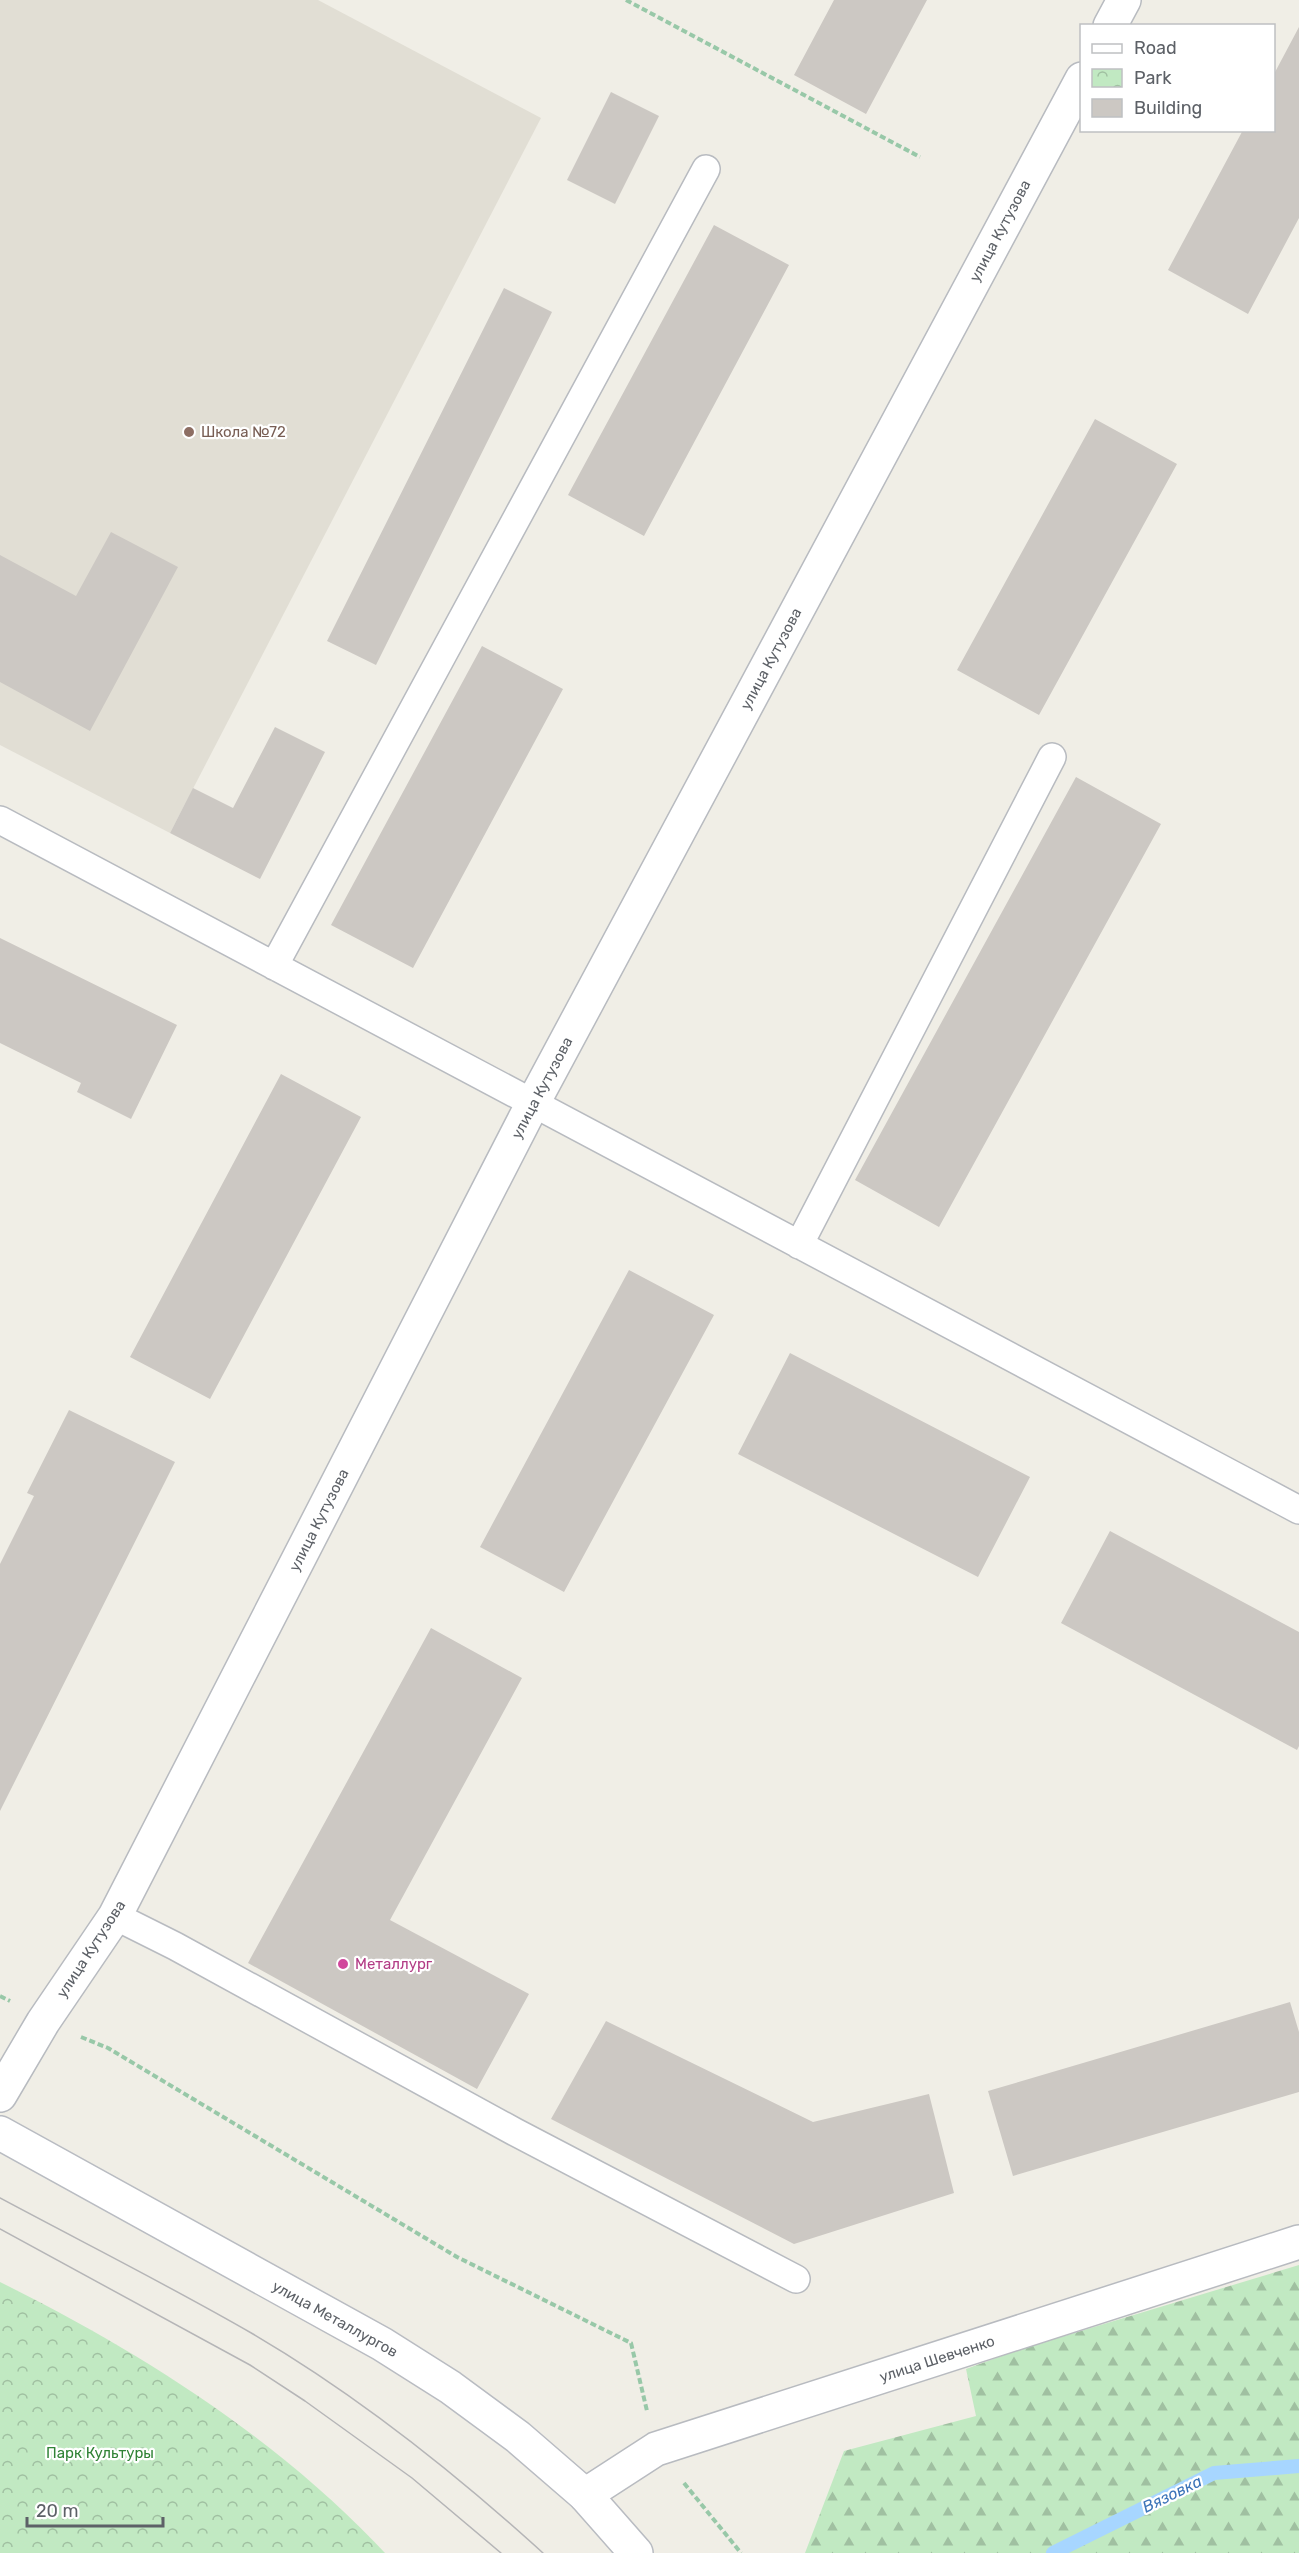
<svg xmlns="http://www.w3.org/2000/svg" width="1299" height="2553" font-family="Rubik,sans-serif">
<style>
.education{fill:#e1ded4}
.forest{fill:url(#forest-firs)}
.park{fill:url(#park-crowns)}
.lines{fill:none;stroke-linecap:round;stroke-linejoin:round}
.stream{stroke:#a7d6ff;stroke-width:14}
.building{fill:#ccc8c3}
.service-casing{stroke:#b8bbc0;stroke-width:30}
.minor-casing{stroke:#b8bbc0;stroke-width:36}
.secondary-casing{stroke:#b9bcc2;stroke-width:36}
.path{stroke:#98c8a8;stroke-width:4;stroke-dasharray:6 3;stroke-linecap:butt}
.service{stroke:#fff;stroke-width:27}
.minor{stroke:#fff;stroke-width:33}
.secondary{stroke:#fff;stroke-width:33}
.tram{stroke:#b5b5b7;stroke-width:1.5}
.education-dot{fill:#8d6e63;stroke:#fff;stroke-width:2}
.hotel-dot{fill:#d1479c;stroke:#fff;stroke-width:2}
.labels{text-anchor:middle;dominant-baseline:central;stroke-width:4.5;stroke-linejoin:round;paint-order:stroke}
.street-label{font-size:15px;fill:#5d6167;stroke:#fff}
.education-label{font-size:15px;fill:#785e54;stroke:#fff;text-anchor:start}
.hotel-label{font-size:15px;fill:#b23c85;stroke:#fff;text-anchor:start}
.park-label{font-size:15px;fill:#308336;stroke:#fff}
.water-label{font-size:16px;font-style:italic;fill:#3c74b8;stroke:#fff}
</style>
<defs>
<pattern id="forest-firs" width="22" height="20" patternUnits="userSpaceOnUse" patternTransform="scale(1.5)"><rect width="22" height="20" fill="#c1e9c2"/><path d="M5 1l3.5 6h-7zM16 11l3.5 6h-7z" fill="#a0c0a1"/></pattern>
<pattern id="park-crowns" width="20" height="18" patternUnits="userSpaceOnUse" patternTransform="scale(1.5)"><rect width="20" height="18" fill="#c1e9c2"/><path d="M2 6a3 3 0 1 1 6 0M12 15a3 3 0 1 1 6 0" fill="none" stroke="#a0c0a1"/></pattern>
</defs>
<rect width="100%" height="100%" fill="#f0eee6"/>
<path class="education" d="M0,0H318L541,118L170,833L0,745Z"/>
<path class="forest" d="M1299,2265V2553H805L844,2451L976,2416L966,2369L1018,2350Z"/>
<path class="park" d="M0,2282C141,2352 277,2438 385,2553H0Z"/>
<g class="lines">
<path class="stream" d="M1053,2553L1214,2473L1299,2466"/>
</g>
<path class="building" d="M834,0H927L866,114L794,75Z
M1299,27V218L1248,314L1168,270L1243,130H1274V74Z
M611,92L659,116L615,204L567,180Z
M714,225L789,265L644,536L568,495Z
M504,288L552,312L376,665L327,641Z
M1095,419L1177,464L1039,715L957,670Z
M111,532L178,567L90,731L0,682V555L76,596Z
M482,646L563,689L413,968L331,925Z
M275,727L325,752L260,879L170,833L193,788L233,808Z
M1076,777L1161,824L939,1227L855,1180Z
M0,938L177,1025L131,1119L77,1092L81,1083L0,1043Z
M281,1074L361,1117L210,1399L130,1357Z
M629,1270L714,1315L564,1592L480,1547Z
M790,1353L1030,1477L978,1577L738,1454Z
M69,1410L175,1462L0,1811V1564L34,1496L27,1493Z
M1110,1531L1299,1632V1746L1297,1750L1061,1623Z
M431,1628L522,1678L390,1920L529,1994L477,2089L248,1963Z
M1290,2002L1299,2032V2092L1013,2176L988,2091Z
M606,2021L813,2122L929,2094L954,2193L794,2244L551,2119Z"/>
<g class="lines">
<g class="service-casing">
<path id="service" d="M0,820L1299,1510
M274,966L706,169
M799,1245L1052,757
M115,1916L175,1946L515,2132L796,2279"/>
</g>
<g class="minor-casing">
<path id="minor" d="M1110,26L1124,0
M0,2095L43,2022L115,1916L533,1103L1082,79
M585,2495L656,2449L1299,2242"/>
</g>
<g class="secondary-casing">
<path id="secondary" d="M0,2133L382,2344L450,2387L518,2437L585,2495L636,2553"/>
</g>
<path class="path" d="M626,0L920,157
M0,1996L10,2001
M81,2037L108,2048L457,2257L631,2343L647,2411
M684,2483L741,2553"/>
<use href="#service" class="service"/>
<use href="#minor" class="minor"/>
<use href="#secondary" class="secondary"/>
<path class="tram" d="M0,2198C84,2243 170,2286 253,2334C357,2395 454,2472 543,2553
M0,2229L250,2365L305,2401L412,2478L501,2553"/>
</g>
<circle class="education-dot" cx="189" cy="432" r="6"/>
<circle class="hotel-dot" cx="343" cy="1964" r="6"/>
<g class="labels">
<g class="street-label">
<text transform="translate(1000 231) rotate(-62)">улица Кутузова</text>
<text transform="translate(771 659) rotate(-62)">улица Кутузова</text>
<text transform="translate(542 1088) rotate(-62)">улица Кутузова</text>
<text transform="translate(319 1520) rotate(-63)">улица Кутузова</text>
<text transform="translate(91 1949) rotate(-57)">улица Кутузова</text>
<text transform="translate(335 2319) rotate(29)">улица Металлургов</text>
<text transform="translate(937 2359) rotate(-18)">улица Шевченко</text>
</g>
<g class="education-label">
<text x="201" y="432">Школа №72</text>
</g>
<g class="hotel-label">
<text x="355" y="1964">Металлург</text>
</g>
<g class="park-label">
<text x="100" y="2453">Парк Культуры</text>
</g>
<g class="water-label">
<text transform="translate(1172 2494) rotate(-26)">Вязовка</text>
</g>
</g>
<rect x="1080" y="24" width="195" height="108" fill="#ffffff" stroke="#bec0c2" stroke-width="1.5"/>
<rect x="1092" y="44" width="30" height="9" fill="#ffffff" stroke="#bec0c2" stroke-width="1.5"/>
<text x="1134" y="54" font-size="18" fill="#5d6167">Road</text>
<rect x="1092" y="69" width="30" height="18" fill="url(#park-crowns)" stroke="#bec0c2" stroke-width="1.5"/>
<text x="1134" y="84" font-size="18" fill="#5d6167">Park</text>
<rect x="1092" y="99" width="30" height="18" fill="#ccc8c3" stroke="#bec0c2" stroke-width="1.5"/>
<text x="1134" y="114" font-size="18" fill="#5d6167">Building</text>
<path d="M27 2517v9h136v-9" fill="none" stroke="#5d6167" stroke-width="3"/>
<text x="36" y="2517" font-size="18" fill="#5d6167" stroke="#ffffff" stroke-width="4.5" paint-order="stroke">20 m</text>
</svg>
